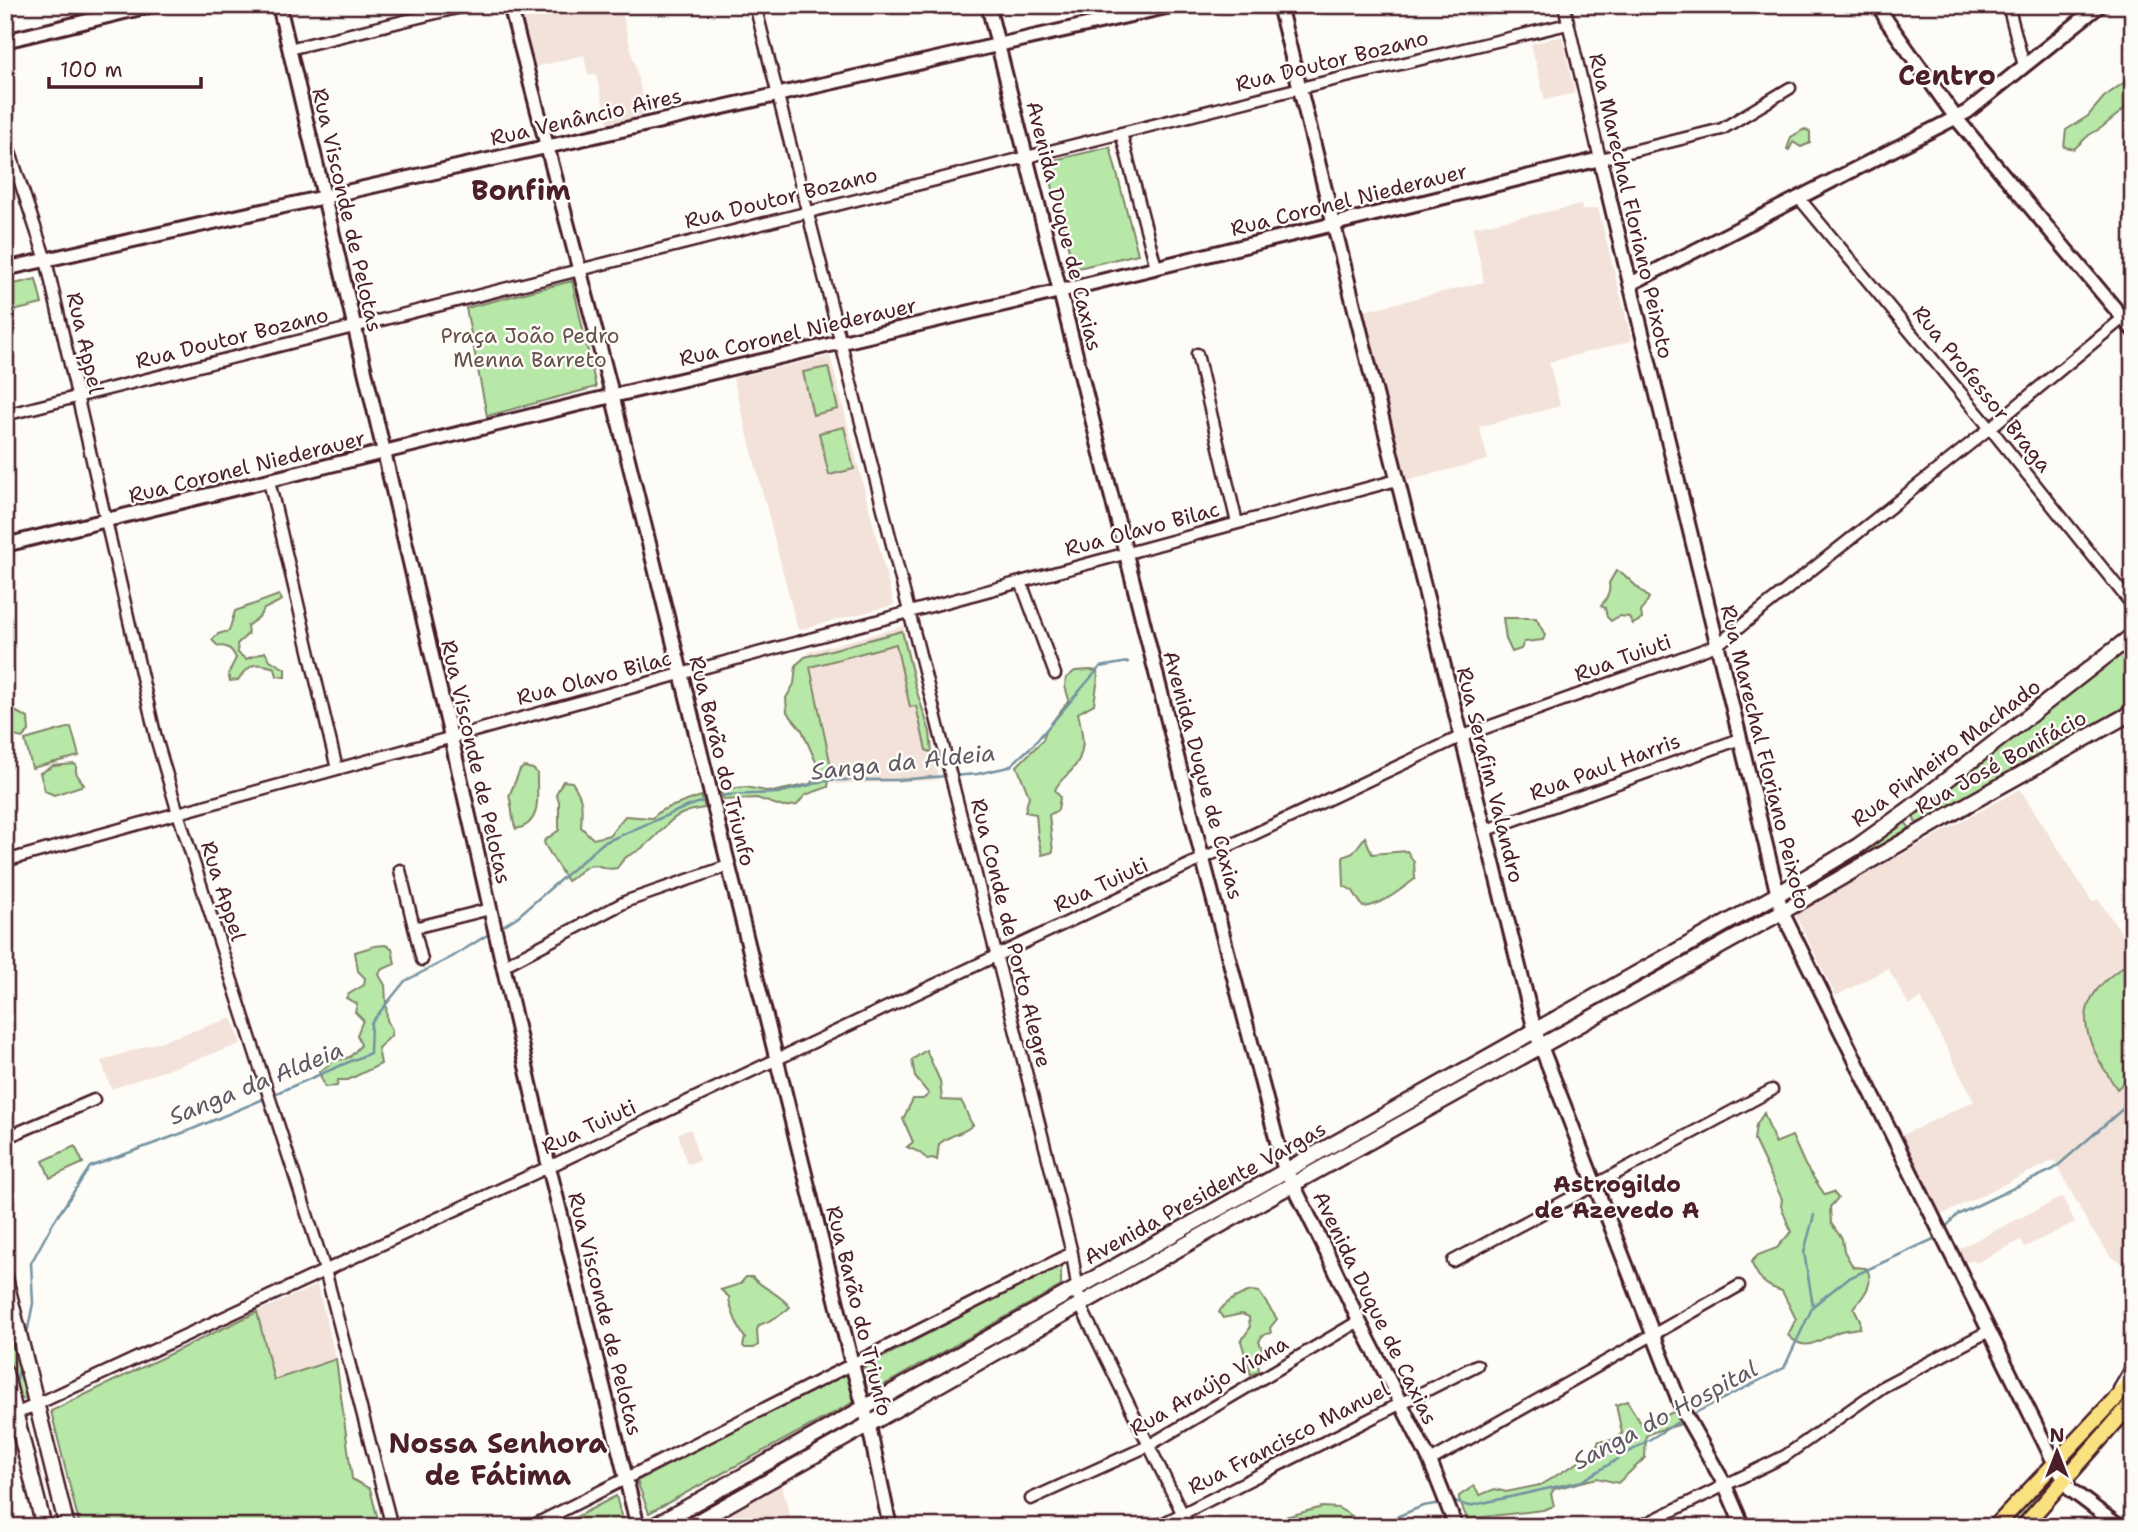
<svg xmlns="http://www.w3.org/2000/svg" width="2138" height="1532" font-family="'Shantell Sans',sans-serif">
<style>
.built{fill:#f3e2d9}
.green{fill:#b7e8a7;stroke:#808469;stroke-width:2}
.lines{fill:none;stroke-linecap:round;stroke-linejoin:round}
.stream{stroke:#7492a0;stroke-width:2.5}
.minor-casing{stroke:#4a1f2b;stroke-width:15}
.tertiary-casing{stroke:#4a1f2b;stroke-width:18}
.secondary-casing{stroke:#4a1f2b;stroke-width:19}
.primary-casing{stroke:#4a1f2b;stroke-width:19}
.minor{stroke:#fdfcf7;stroke-width:10}
.tertiary{stroke:#fdfcf7;stroke-width:12}
.secondary{stroke:#fdfcf7;stroke-width:14}
.primary{stroke:#fae180;stroke-width:14}
.labels{text-anchor:middle;dominant-baseline:central;stroke-width:5;stroke-linejoin:round;paint-order:stroke}
.street-label{font-size:21px;fill:#4a1f2b;stroke:#fdfcf7}
.park-label{font-size:21px;fill:#65514a;stroke:#fdfcf7}
.water-label{font-size:23px;font-style:italic;fill:#5f5966;stroke:#fdfcf7}
.neighbourhood-label{font-size:23px;font-weight:bold;fill:#4a1f2b;stroke:#fdfcf7}
.district-label{font-size:28px;font-weight:bold;fill:#4a1f2b;stroke:#fdfcf7}
</style>
<rect width="100%" height="100%" fill="#fdfcf7"/>
<filter id="ink" filterUnits="userSpaceOnUse"><feTurbulence type="fractalNoise" baseFrequency=".0143" numOctaves="2"/><feDisplacementMap in="SourceGraphic" scale="14" xChannelSelector="R" yChannelSelector="G"/><feConvolveMatrix kernelMatrix="1 2 1 2 8 2 1 2 1" color-interpolation-filters="sRGB"/></filter>
<g filter="url(#ink)">
<path class="built" d="M518,5H620L647,114L608,123L596,74L588,75L584,55L535,67Z
M1562,36L1575,93L1545,100L1531,44Z
M1581,205L1582,210L1598,208L1632,341L1549,362L1560,406L1479,427L1488,460L1407,480L1364,311L1484,282L1473,227Z
M830,356L894,605L798,630L733,378Z
M903,626L939,780L836,784L808,652Z
M2020,789L2092,902L2098,899L2133,949V1268L2111,1257L2090,1227L2054,1160L1941,1215L1901,1136L1974,1101L1921,998L1909,1005L1888,968L1836,996L1795,914Z
M232,1018L241,1044L111,1089L101,1061Z
M691,1129L699,1161L687,1164L678,1133Z
M2062,1197L2075,1222L2025,1247L2021,1240L1976,1263L1973,1259L1965,1263L1958,1249Z
M317,1285L336,1359L274,1381L257,1312Z
M782,1484L792,1527H706L781,1484Z"/>
<path class="green" d="M2133,76V102L2101,128L2089,135L2074,149L2064,147L2066,130L2088,116L2104,97Z
M1805,129L1810,132V143L1801,147L1793,142L1789,150L1787,149L1791,137Z
M1110,147L1138,254L1074,269L1046,162Z
M36,279L42,304L5,313V286Z
M572,281L596,387L487,416L466,308Z
M828,367L838,409L813,415L803,372Z
M844,427L854,469L829,475L819,433Z
M1616,571L1622,573L1649,598L1641,612L1642,619L1633,624L1629,617L1619,616L1611,621L1607,617L1605,608L1601,606C1607,598 1611,592 1609,583Z
M279,595L282,600L264,609L259,617L247,626L248,634L237,644L238,653L246,659L265,652L270,660L285,669V677L277,676L275,668C254,662 252,662 238,680L230,681L228,674L236,658C232,649 228,646 218,646L212,640L218,634L229,631L235,611Z
M1503,618H1536L1545,635L1543,640L1524,642L1521,649L1512,652L1506,639Z
M902,631L916,689L930,732L932,753L926,750L916,706L910,707L896,644L810,667L831,766L828,787L805,795L797,805L783,807L757,798L724,800L720,790L745,787L772,792L810,784L820,771L802,730L787,712L786,698L794,684L796,665L805,657Z
M2133,644V702L1918,823L1915,822L1913,815Z
M1090,670L1097,671L1098,678L1094,704L1078,713C1083,735 1088,754 1070,772C1063,779 1059,781 1055,790L1060,797L1058,810L1049,815L1053,852L1042,855L1038,837L1036,814L1025,812L1029,796L1017,766L1043,740L1046,730L1069,700L1065,686L1066,678L1075,671Z
M5,706L28,718L29,731L22,738L7,734Z
M71,727L79,756L32,768L25,740Z
M74,764L76,765V773L84,785L54,795L45,791L40,773L53,766Z
M524,767L533,769L537,773C536,793 544,824 516,829C511,819 513,807 509,796L520,770Z
M2132,772H2133V815L2127,811L2124,796Z
M563,781L572,782C584,800 582,806 581,827L593,839L610,835L625,816L652,818L662,810L701,796L705,808C665,813 669,829 642,848C628,858 629,851 617,868C604,871 603,865 593,865C584,865 575,877 567,881L545,845L544,841L559,830V801L556,794Z
M1904,821L1910,828L1808,886L1807,885L1871,847Z
M1365,837L1372,854L1407,851L1414,862L1415,879C1400,890 1381,906 1363,907L1353,891L1344,886L1343,857L1353,853Z
M1766,905L1768,910L1555,1031L1553,1027Z
M385,945L392,948L395,964L381,970L379,975L385,985L387,1020L392,1030L391,1036L378,1048L381,1064L348,1080H338L337,1086L325,1087L319,1072L334,1061L350,1057L361,1045L357,1035L363,1020L355,1012L357,1004L346,998L349,994L364,985L365,978L358,971L355,952L375,946Z
M2133,960V1074L2117,1089C2079,1032 2067,1001 2133,960Z
M1527,1041L1530,1045L1306,1172L1303,1167Z
M926,1050L940,1081L942,1100L961,1101C967,1109 967,1118 973,1125C960,1136 953,1132 939,1144L937,1160L933,1158L927,1159L919,1152L907,1147L913,1142L903,1119L913,1099H923L929,1094L915,1077L912,1060Z
M1764,1113L1775,1143L1792,1136L1805,1165L1825,1195L1833,1192L1838,1198L1830,1207L1831,1223L1842,1239L1844,1251L1853,1267L1866,1268C1876,1283 1863,1296 1854,1308L1860,1320V1328C1853,1329 1845,1329 1838,1332C1818,1340 1805,1354 1788,1335L1796,1319L1782,1291C1764,1286 1759,1279 1751,1262L1758,1255L1777,1248L1791,1232L1781,1206L1782,1199L1754,1140L1756,1125Z
M75,1146L83,1163L50,1178L43,1161Z
M1273,1184L1275,1189L1085,1296L1084,1293Z
M1061,1264V1286L873,1391L864,1367Z
M746,1277H752C765,1290 779,1293 790,1307C783,1314 769,1322 759,1325L757,1330L758,1345L754,1348H745L743,1346L745,1338C739,1329 729,1307 729,1297L721,1290L740,1284Z
M1251,1291L1259,1292L1277,1319L1270,1328L1271,1333C1265,1334 1261,1335 1259,1342L1266,1357L1258,1362L1259,1371L1251,1375L1241,1341L1250,1328L1249,1317L1242,1314L1223,1318L1219,1312C1226,1301 1239,1295 1251,1291Z
M1069,1302L1071,1305L878,1412L876,1409Z
M257,1312L274,1380L336,1359L352,1479L370,1489L380,1527H80L51,1411Z
M8,1332L13,1335L28,1397L26,1400L19,1397L5,1343V1333Z
M847,1372L856,1401L649,1513L637,1481Z
M1627,1401L1643,1427L1675,1411L1685,1422C1672,1429 1659,1428 1646,1436L1645,1458L1618,1483L1597,1478L1554,1489L1551,1494L1554,1506L1543,1510L1467,1519L1459,1499V1496L1474,1486L1480,1495L1495,1489L1506,1492L1540,1485L1594,1453L1599,1441C1609,1441 1615,1441 1622,1433L1616,1405Z
M2050,1477L2056,1481L2015,1527H2005Z
M616,1496L624,1527H557Z
M1322,1507L1338,1508L1352,1516L1348,1518L1359,1524V1527H1267C1282,1515 1303,1513 1322,1507Z"/>
<g class="lines">
<path class="stream" d="M953,776L977,774L1009,767L1033,745L1100,667L1128,662
M717,798L726,795L778,793L830,780H897L946,776
M498,929L517,917L603,843L686,807L707,800
M272,1095L370,1053L371,1023L405,981L452,957L492,932
M1944,1229L1957,1215L2054,1169L2133,1100
M1813,1306L1804,1252L1814,1215
M26,1339L33,1303L31,1263L53,1223L90,1167L188,1131L266,1098
M15,1386L20,1366
M1689,1416L1784,1368L1813,1306L1847,1279L1938,1237
M1451,1501L1469,1506L1582,1481L1683,1419
M1372,1527L1423,1506L1441,1503"/>
<g class="minor-casing">
<path id="minor" d="M755,5L1072,1253L1080,1305L1189,1527
M1564,5L1600,159L1722,129L1790,88
M2008,5L2024,66
M289,49L469,5
M1121,133L1156,267
M5,137L46,260L156,738L178,813L325,1270L392,1527
M1799,198L1990,428L2133,606
M1197,354L1237,523
M5,415L1300,88L1568,24
M269,481L337,769
M1021,582L1055,674
M1484,831L1740,739
M5,861L673,676L1397,480
M400,870L422,960
M414,928L490,909
M503,966L627,901L728,866
M5,1138L94,1100
M1453,1261L1772,1090
M2119,1389L2133,1365
M5,1419L557,1163L1460,737L1717,645L1990,428L2123,318
M1430,1461L1739,1286
M1031,1499L1148,1446L1359,1321
M530,1527L1072,1253
M1156,1527L1477,1365
M1639,1527L1785,1456L1884,1386L1989,1331"/>
</g>
<g class="tertiary-casing">
<path id="tertiary" d="M279,5L451,737L549,1167L638,1527
M510,5L611,390L852,1364L869,1426L890,1527
M988,5L1200,848L1283,1164L1329,1257L1359,1321L1430,1461L1456,1527
M1279,5L1535,1031L1683,1411L1725,1485L1743,1527
M1879,5L1887,21L1956,118L2133,330
M5,41L153,5
M5,269L1175,5
M1630,284L1967,112L2100,5
M5,545L612,396L1060,291L1600,159L1782,912L2055,1464L2071,1490L2120,1527"/>
</g>
<g class="secondary-casing">
<path id="secondary" d="M5,1278L67,1527
M5,1372L44,1527
M652,1527L1778,894L1858,846L1908,810L2133,635
M688,1527L1277,1193L1782,912L1970,803L2133,712"/>
</g>
<g class="primary-casing">
<path id="primary" d="M1995,1527L2133,1380
M2023,1527L2133,1402"/>
</g>
<use href="#minor" class="minor"/>
<use href="#tertiary" class="tertiary"/>
<use href="#secondary" class="secondary"/>
<use href="#primary" class="primary"/>
</g>
</g>
<g class="labels">
<g class="street-label">
<text transform="translate(1332 61) rotate(-14)">Rua Doutor Bozano</text>
<text transform="translate(586 117) rotate(-13)">Rua Venâncio Aires</text>
<text transform="translate(781 198) rotate(-14)">Rua Doutor Bozano</text>
<text transform="translate(1349 200) rotate(-14)">Rua Coronel Niederauer</text>
<text transform="translate(1631 206) rotate(77)">Rua Marechal Floriano Peixoto</text>
<text transform="translate(347 210) rotate(77)">Rua Visconde de Pelotas</text>
<text transform="translate(1064 226) rotate(76)">Avenida Duque de Caxias</text>
<text transform="translate(798 332) rotate(-13)">Rua Coronel Niederauer</text>
<text transform="translate(232 338) rotate(-14)">Rua Doutor Bozano</text>
<text transform="translate(85 343) rotate(77)">Rua Appel</text>
<text transform="translate(1982 389) rotate(51)">Rua Professor Braga</text>
<text transform="translate(247 467) rotate(-14)">Rua Coronel Niederauer</text>
<text transform="translate(1142 529) rotate(-15)">Rua Olavo Bilac</text>
<text transform="translate(1623 658) rotate(-20)">Rua Tuiuti</text>
<text transform="translate(594 678) rotate(-15)">Rua Olavo Bilac</text>
<text transform="translate(1946 753) rotate(-37)">Rua Pinheiro Machado</text>
<text transform="translate(1765 757) rotate(76)">Rua Marechal Floriano Peixoto</text>
<text transform="translate(722 761) rotate(76)">Rua Barão do Triunfo</text>
<text transform="translate(476 762) rotate(77)">Rua Visconde de Pelotas</text>
<text transform="translate(2001 762) rotate(-29)">Rua José Bonifácio</text>
<text transform="translate(1605 767) rotate(-20)">Rua Paul Harris</text>
<text transform="translate(1203 775) rotate(75)">Avenida Duque de Caxias</text>
<text transform="translate(1490 775) rotate(76)">Rua Serafim Valandro</text>
<text transform="translate(1101 885) rotate(-25)">Rua Tuiuti</text>
<text transform="translate(223 891) rotate(72)">Rua Appel</text>
<text transform="translate(1011 933) rotate(76)">Rua Conde de Porto Alegre</text>
<text transform="translate(589 1127) rotate(-25)">Rua Tuiuti</text>
<text transform="translate(1205 1193) rotate(-29)">Avenida Presidente Vargas</text>
<text transform="translate(1375 1308) rotate(64)">Avenida Duque de Caxias</text>
<text transform="translate(859 1311) rotate(76)">Rua Barão do Triunfo</text>
<text transform="translate(605 1314) rotate(76)">Rua Visconde de Pelotas</text>
<text transform="translate(1209 1386) rotate(-30)">Rua Araújo Viana</text>
<text transform="translate(1289 1438) rotate(-27)">Rua Francisco Manuel</text>
</g>
<g class="park-label">
<text x="530" y="336">Praça João Pedro<tspan x="530" dy="24">Menna Barreto</tspan></text>
</g>
<g class="water-label">
<text transform="translate(903 762) rotate(-6)">Sanga da Aldeia</text>
<text transform="translate(256 1083) rotate(-22)">Sanga da Aldeia</text>
<text transform="translate(1665 1415) rotate(-28)">Sanga do Hospital</text>
</g>
<g class="neighbourhood-label">
<text x="1617" y="1184">Astrogildo<tspan x="1617" dy="26">de Azevedo A</tspan></text>
</g>
<g class="district-label">
<text x="1947" y="75">Centro</text>
<text x="521" y="190">Bonfim</text>
<text x="498" y="1443">Nossa Senhora<tspan x="498" dy="32">de Fátima</tspan></text>
</g>
</g>
<rect width="2138" height="1532" fill="none" stroke="#fdfcf7" stroke-width="28"/>
<rect x="14" y="14" width="2110" height="1504" fill="none" stroke="#4a1f2b" stroke-width="2.5" filter="url(#ink)"/>
<g transform="translate(2057 1452)" stroke="#fdfcf7" stroke-width="5" paint-order="stroke">
<path d="M0-5L12 26L0 18L-12 26Z" fill="#4a1f2b"/>
<text y="-10" font-size="19" font-weight="bold" text-anchor="middle" fill="#4a1f2b">N</text>
</g>
<path d="M49 77v10h152v-10" fill="none" stroke="#4a1f2b" stroke-width="3.5"/>
<text x="60" y="77" font-size="21" fill="#4a1f2b" stroke="#fdfcf7" stroke-width="5" paint-order="stroke">100 m</text>
</svg>
